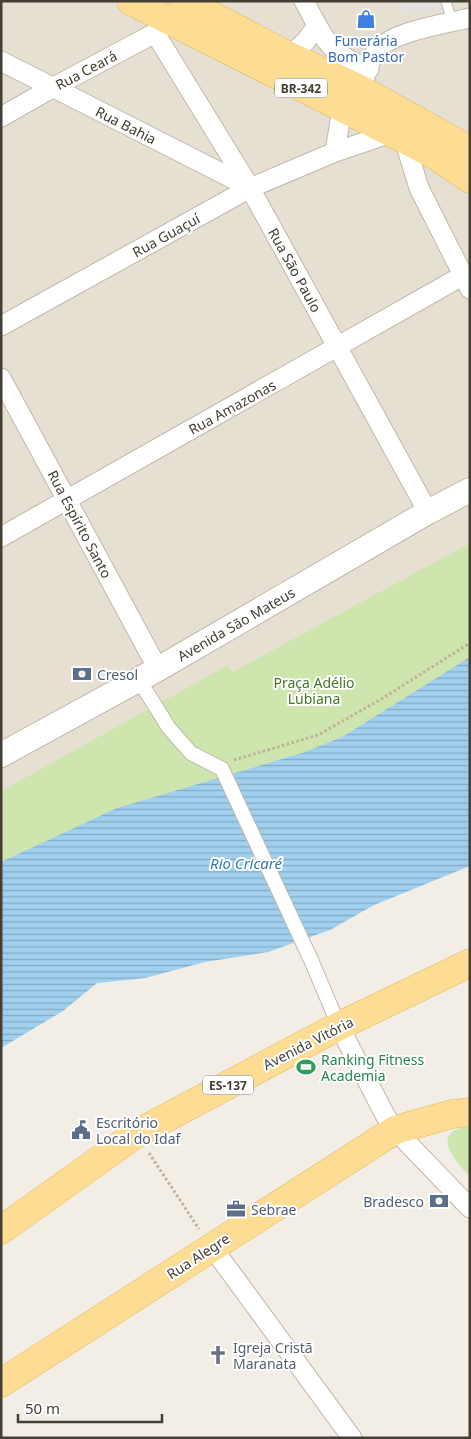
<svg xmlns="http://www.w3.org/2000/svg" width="471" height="1439" font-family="'Noto Sans',sans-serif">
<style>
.residential{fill:#e6e0d3}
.park{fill:#cee6ad}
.parking{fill:#e3e0dd}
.water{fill:url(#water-rules)}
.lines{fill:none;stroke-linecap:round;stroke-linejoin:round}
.service-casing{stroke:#c0b8aa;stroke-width:11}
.pedestrian-casing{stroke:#c0b8aa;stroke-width:16}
.minor-casing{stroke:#c0b8aa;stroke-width:21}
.tertiary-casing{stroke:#c0b8aa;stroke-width:26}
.primary-casing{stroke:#e2ba63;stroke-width:29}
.path{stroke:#bfb199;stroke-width:3;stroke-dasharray:2.5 2.5;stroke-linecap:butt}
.service{stroke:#fff;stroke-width:9}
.pedestrian{stroke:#fff;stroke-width:14}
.minor{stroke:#fff;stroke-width:19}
.tertiary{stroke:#fff;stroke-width:24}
.primary{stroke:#fddd93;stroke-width:28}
.labels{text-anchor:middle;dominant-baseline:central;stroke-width:4;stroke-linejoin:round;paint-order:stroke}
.shield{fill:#fff;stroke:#7c7871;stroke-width:1}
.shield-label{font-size:12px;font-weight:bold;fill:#443e34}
.shop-label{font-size:14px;fill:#366cbe;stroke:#fff}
.street-label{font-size:14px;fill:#443e34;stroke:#fff}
.service-label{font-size:14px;fill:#4e5e75;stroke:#fff;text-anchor:start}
.park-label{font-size:14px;fill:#477529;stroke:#fff}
.leisure-label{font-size:14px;fill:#27864d;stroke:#fff;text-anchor:start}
.worship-label{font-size:14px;fill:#5b616d;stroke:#fff;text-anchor:start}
.water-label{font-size:15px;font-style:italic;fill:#2f7baf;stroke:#fff}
</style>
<defs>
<pattern id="water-rules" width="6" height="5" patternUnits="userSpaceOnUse" patternTransform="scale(1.25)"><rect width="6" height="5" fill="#a1d0ef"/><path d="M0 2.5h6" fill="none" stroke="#85aac2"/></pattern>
</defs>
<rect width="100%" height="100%" fill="#f2eee5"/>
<path class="residential" d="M1,1H470V763L1,968Z"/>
<path class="park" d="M470,543V657L342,737L302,753L117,808L1,862V791L228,665L233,672Z
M463,1127H470V1177C458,1163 430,1136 463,1127Z"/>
<path class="parking" d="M398,1H465L402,16Z"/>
<path class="water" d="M470,657V866L374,905L330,930L268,952L205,962L145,978L97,983L63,1011L1,1048V862L117,808L302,753L342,737Z"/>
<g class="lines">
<g class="service-casing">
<path id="service" d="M446,1L452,22"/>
</g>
<g class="pedestrian-casing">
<path id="pedestrian" d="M139,680L169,728L191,753L222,769L311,960L339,1026"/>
</g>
<g class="minor-casing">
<path id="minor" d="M304,1C325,39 326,52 369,69
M155,33L250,188L428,512
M289,56L305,42L317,26
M1,61L249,187
M360,89C365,79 368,66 373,56C384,32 445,24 470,18
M1,117L52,88L155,33L160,23
M404,139L419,188L470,289
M335,152L342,108
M1,326L250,188L335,152L391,133
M1,378L158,669
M1,537L462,276
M339,1026L385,1115L395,1130L470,1208
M212,1247L352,1438"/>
</g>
<g class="tertiary-casing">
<path id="tertiary" d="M1,755L158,669L428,512L470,490"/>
</g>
<g class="primary-casing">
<path id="primary" d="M131,1L404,139L436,156L470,179
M184,1L289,56L360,89L470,150
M1,1230L136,1134L339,1026L470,963
M1,1383L395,1130L452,1114L470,1112"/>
</g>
<path class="path" d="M234,760L318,735L383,698L470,643
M149,1153L199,1229"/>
<use href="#service" class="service"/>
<use href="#pedestrian" class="pedestrian"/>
<use href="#minor" class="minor"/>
<use href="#tertiary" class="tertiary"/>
<use href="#primary" class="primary"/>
</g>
<defs>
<g id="shop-bare" transform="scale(1.5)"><path d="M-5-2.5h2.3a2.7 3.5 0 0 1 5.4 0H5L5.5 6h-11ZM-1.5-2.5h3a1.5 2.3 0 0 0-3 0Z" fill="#3f7fe0" stroke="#fff" stroke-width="2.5" paint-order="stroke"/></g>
<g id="bank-bare" transform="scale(1.5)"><path d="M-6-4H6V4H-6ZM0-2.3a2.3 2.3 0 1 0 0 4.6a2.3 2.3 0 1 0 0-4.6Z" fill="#5c6f8a" stroke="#fff" stroke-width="2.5" paint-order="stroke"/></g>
<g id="stadium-bare" transform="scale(1.5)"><path d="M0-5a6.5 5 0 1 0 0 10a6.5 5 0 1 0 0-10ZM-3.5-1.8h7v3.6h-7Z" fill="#2e9e5b" stroke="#fff" stroke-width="2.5" paint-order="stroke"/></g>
<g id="civic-bare" transform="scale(1.5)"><path d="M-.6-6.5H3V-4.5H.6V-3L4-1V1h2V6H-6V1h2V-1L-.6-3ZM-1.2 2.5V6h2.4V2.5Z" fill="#5c6f8a" stroke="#fff" stroke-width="2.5" paint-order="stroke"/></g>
<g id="office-bare" transform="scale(1.5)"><path d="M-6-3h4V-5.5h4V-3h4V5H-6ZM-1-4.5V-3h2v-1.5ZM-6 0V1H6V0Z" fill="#5c6f8a" stroke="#fff" stroke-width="2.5" paint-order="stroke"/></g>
<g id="church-bare" transform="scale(1.5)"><path d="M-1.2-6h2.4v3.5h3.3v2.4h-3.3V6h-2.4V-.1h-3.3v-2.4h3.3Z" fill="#6b7280" stroke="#fff" stroke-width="2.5" paint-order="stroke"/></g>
</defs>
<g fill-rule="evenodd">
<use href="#shop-bare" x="366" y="19"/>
<use href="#bank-bare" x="82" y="674"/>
<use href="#stadium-bare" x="306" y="1067"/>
<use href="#civic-bare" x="81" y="1130"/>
<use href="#bank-bare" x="439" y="1201"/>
<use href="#office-bare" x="236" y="1209"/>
<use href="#church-bare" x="218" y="1355"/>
</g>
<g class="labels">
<g class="shield">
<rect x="275" y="78.5" width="52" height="19" rx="4"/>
<rect x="203" y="1075.5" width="50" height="19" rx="4"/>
</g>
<g class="shield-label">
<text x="301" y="88">BR-342</text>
<text x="228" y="1085">ES-137</text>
</g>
<g class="shop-label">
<text x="366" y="40">Funerária<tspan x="366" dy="16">Bom Pastor</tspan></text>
</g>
<g class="street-label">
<text transform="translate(86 70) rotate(-28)">Rua Ceará</text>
<text transform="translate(126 125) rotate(27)">Rua Bahia</text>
<text transform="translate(166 235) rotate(-29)">Rua Guaçuí</text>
<text transform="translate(295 270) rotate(61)">Rua São Paulo</text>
<text transform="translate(232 407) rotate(-29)">Rua Amazonas</text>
<text transform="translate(80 524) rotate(62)">Rua Espírito Santo</text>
<text transform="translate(236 624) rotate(-30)">Avenida São Mateus</text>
<text transform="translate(308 1043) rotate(-27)">Avenida Vitória</text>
<text transform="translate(198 1256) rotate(-33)">Rua Alegre</text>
</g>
<g class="service-label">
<text x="97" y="674">Cresol</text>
<text x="96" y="1122">Escritório<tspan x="96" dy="16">Local do Idaf</tspan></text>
<text x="424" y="1201" text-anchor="end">Bradesco</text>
<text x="251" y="1209">Sebrae</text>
</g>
<g class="park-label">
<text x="314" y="682">Praça Adélio<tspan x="314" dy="16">Lubiana</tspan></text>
</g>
<g class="leisure-label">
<text x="321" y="1059">Ranking Fitness<tspan x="321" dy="16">Academia</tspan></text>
</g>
<g class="worship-label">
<text x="233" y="1347">Igreja Cristã<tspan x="233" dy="16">Maranata</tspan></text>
</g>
<g class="water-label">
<text x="246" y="863">Rio Cricaré</text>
</g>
</g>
<rect width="471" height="1439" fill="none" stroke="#443e34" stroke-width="5"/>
<path d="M18 1414v8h144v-8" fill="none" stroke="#443e34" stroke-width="2.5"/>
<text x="25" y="1414" font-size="15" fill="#443e34" stroke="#ffffff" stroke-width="4" paint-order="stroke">50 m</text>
</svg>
